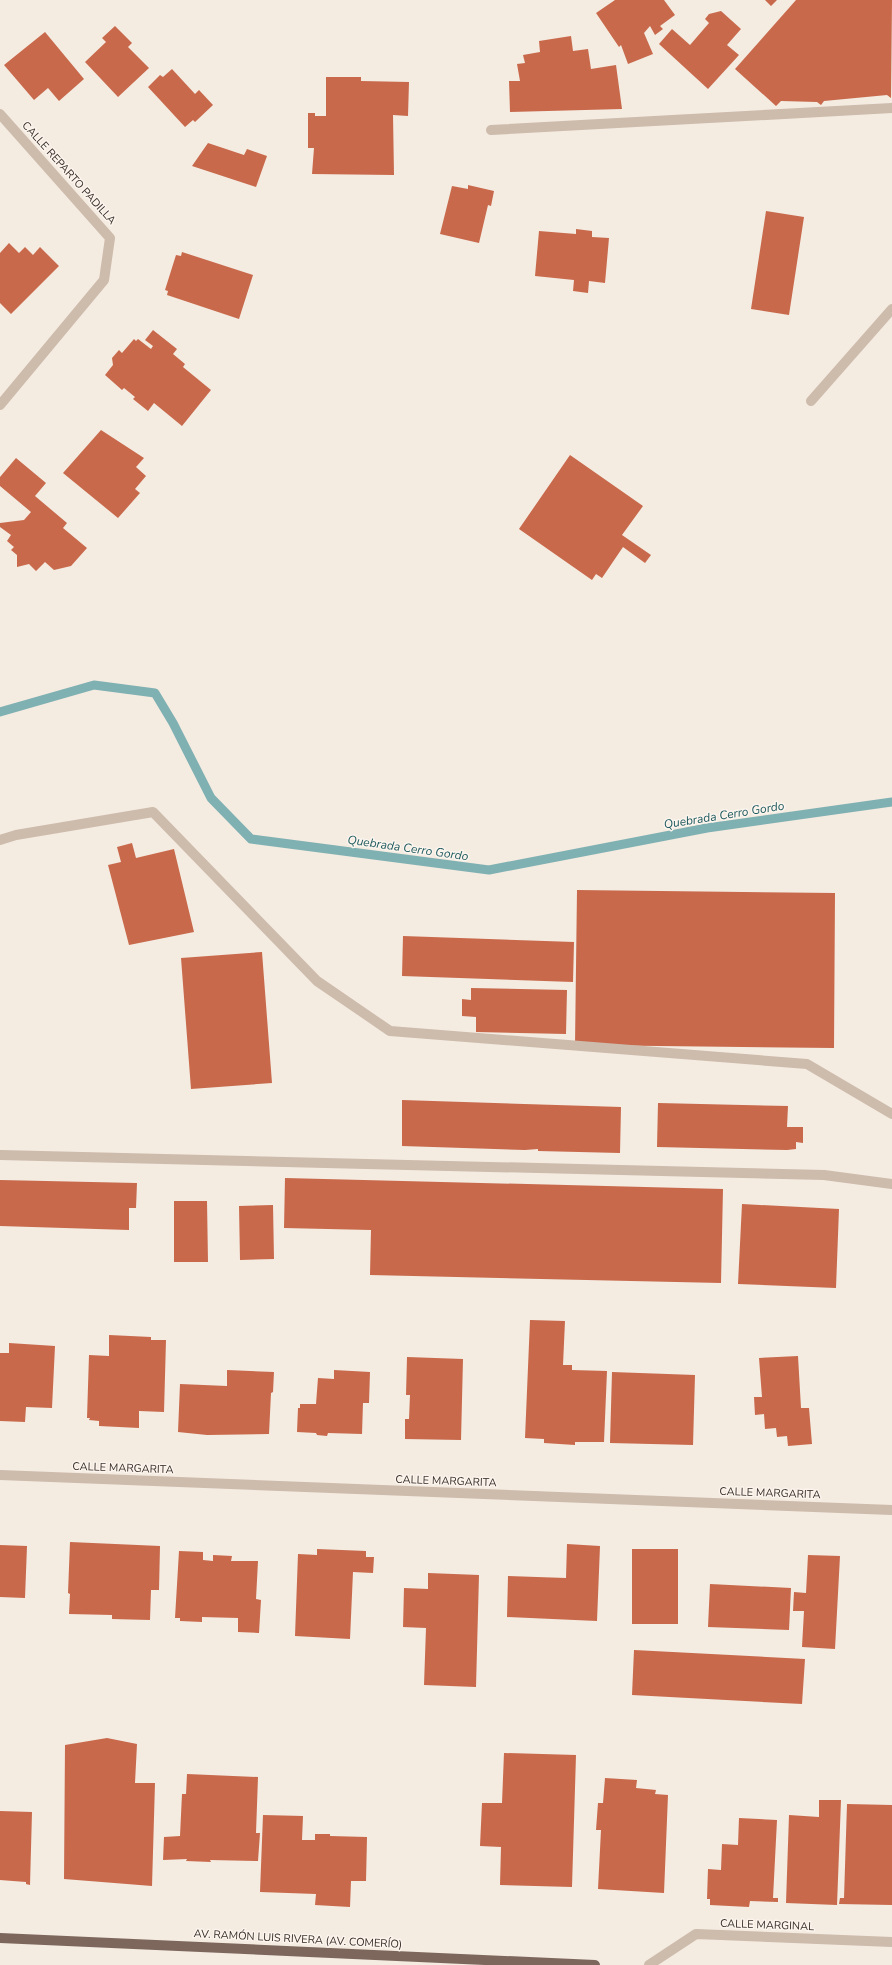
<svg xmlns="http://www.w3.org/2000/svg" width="892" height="1965" font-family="'Nunito Sans',sans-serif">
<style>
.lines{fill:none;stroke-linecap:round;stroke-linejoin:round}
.stream{stroke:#7fb0b2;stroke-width:9}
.building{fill:#c8694b}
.street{stroke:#cdbbac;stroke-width:10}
.primary{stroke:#7d675c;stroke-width:10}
.labels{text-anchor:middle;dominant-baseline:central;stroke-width:3;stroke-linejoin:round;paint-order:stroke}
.street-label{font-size:11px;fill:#3b302b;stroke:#fbf5ee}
.water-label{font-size:12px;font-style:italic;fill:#1f5a5e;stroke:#fbf5ee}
</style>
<rect width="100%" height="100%" fill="#f4ebe1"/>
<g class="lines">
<path class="stream" d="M0,712L94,685L155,693L173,723L211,798L251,839L489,870L707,828L892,802"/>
</g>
<path class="building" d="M615,0H664L675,15L660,26L663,29L655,35L650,26L644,33L653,54L628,64L621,45L619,47L596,13Z
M765,0H777L771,6Z
M796,0H892L891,98L887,95L824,101L821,105L817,102L781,101L776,106L735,69Z
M721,11L741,29L727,45L739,55L708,89L659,44L672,29L690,45L709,23L705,19L709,14Z
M115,26L132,43L128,47L149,68L118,97L85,62L106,42L102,38Z
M45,32L84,79L59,101L48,88L34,100L4,65Z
M571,36L573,51L588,49L591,69L616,65L622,109L510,112L509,81H520L517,64L525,63L523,55L540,52L539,41Z
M172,69L195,94L199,90L213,105L195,122L193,120L185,127L148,87L160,75L163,77Z
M326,77H361V81L409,82L408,116L393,115L394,175L312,174L314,148H308V113H315V116H326Z
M208,143L244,155L247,149L267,156L256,187L192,166Z
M468,185L494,191L491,206L488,205L479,243L440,234L452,186L468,189Z
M766,211L804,217L789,315L751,309Z
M576,229L592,231V237L609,238L605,283L589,281L588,293L573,291L574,280L535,276L539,231L576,234Z
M9,243L19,253L25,247L33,255L40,247L59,266L11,314L0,303V253Z
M182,252L253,275L239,319L167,295L168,291L165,290L176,255L181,256Z
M153,330L177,349L173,354L185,364L183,367L211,390L182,426L154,403L148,411L133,399L135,397L124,388L122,390L105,375L113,365L112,358L119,350L122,353L134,339L136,341L138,339L151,349L153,346L145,340Z
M101,430L144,458L136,467L146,476L135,489L140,493L118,518L63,473Z
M570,455L643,506L622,535L651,555L645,563L623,547L602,578L596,574L592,580L519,529Z
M16,458L46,483L35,496L67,523L63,528L87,548L71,566L54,570L45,562L36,571L29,564L17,567V555L11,550L14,547L7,541L11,535L0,527V523L24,520L31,512L0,486V477Z
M132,843L136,858L174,849L194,932L129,945L108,865L121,862L117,847Z
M577,890L835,893L834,1048L575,1045Z
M403,936L574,942L573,982L402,976Z
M262,952L272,1083L191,1089L181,958Z
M471,988L567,990L566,1034L476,1032V1017L462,1016V999L471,1000Z
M402,1100L621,1107L620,1153L538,1151V1149L525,1150L402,1146Z
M658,1103L788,1106L787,1127H803V1143L796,1142V1149L787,1150L657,1147Z
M285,1178L723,1189L721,1283L370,1275L371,1230L284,1228Z
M0,1180L137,1183L136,1208H129V1230L0,1226Z
M174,1201H207L208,1262H174Z
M742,1204L839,1209L836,1288L738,1284Z
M273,1205L274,1259L240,1260L239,1206Z
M530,1320L565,1321L563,1365H572V1370L607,1371L604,1442H575V1445L544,1443V1439L525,1438Z
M109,1335L151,1337V1340H166L164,1412L139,1411V1428L99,1426V1421L89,1420L90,1418H87L89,1355L109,1356Z
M9,1343L55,1346L52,1408L26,1407L25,1422L0,1421V1353H9Z
M798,1356L801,1408H809L812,1444L788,1446L787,1436L777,1437L776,1428L765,1429L764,1414L755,1415L754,1397H762L759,1358Z
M407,1357L463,1359L461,1440L405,1439V1419H409L410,1395H406Z
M227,1370L274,1372L273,1392L271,1393L269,1434L207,1435L178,1432L180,1384L227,1386Z
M334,1370L370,1372L369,1403H363L362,1434L328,1433L327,1436L317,1435L316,1433L297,1432L298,1408H300V1404H316L318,1378L334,1379Z
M612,1372L695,1375L693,1445L610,1443Z
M70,1542L160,1546L159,1590H151L150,1620L112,1619V1615L69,1614L70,1594L68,1593Z
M567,1544L600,1546L597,1621L507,1617L508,1576L566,1578Z
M0,1545L27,1546L25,1598L0,1597Z
M317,1549L366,1551V1557H374L373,1573L353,1572L350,1639L295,1636L298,1554L317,1555Z
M632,1549H678V1624H632Z
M179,1551L203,1552V1560L213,1561V1555L232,1556L231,1561H258L256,1599L261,1600L259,1633L238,1632V1618L202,1617V1622L180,1621V1618H175Z
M808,1555L840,1556L835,1649L802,1647L804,1611H793L794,1592L806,1593Z
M428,1573L479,1575L476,1687L424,1685L426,1628L403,1627L404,1588L428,1589Z
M710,1584L791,1588L789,1630L708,1627Z
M634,1650L805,1659L802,1704L632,1695Z
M107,1738L137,1744L135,1783H155L152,1886L64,1879L65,1745Z
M504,1753L576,1755L572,1887L500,1885L501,1847L480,1846L482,1803H502Z
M187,1774L258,1777L256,1833H260L258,1861L210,1860L211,1862L186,1861L187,1859L163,1860L164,1837L180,1836L182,1794H186Z
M605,1778L637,1780L636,1788L656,1790L655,1794L668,1795L664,1893L598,1889L601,1830H596L598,1803H603Z
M819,1800H841L837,1905L786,1903L789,1815L819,1817Z
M847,1804L892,1805V1905L839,1904L840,1898H844Z
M0,1811L32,1812L30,1885L26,1884V1882L0,1880Z
M263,1815L303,1816L302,1840H315V1834H330V1836L367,1837L366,1881H351L350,1907L315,1905L316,1894L260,1892Z
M739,1818L777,1820L773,1898H778V1902L750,1901L749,1907L710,1905V1899H707L708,1869L721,1870L722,1844L738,1845Z"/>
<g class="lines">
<path class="street" d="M0,114L110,238L104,280L0,405
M491,130L892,108
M811,401L892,309
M0,840L16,835L153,812L317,981L390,1031L807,1064L892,1114
M0,1155L824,1175L892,1184
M0,1475L892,1510
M649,1965L696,1934L892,1942"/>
<path class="primary" d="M0,1938L595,1965"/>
</g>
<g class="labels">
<g class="street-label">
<text transform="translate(69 173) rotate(48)">CALLE REPARTO PADILLA</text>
<text transform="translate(123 1468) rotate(2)">CALLE MARGARITA</text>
<text transform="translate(446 1481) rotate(2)">CALLE MARGARITA</text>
<text transform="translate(770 1493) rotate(2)">CALLE MARGARITA</text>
<text transform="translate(767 1925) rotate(2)">CALLE MARGINAL</text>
<text transform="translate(298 1939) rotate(3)">AV. RAMÓN LUIS RIVERA (AV. COMERÍO)</text>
</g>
<g class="water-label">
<text transform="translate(724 815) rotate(-9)">Quebrada Cerro Gordo</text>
<text transform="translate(408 848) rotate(8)">Quebrada Cerro Gordo</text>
</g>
</g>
</svg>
